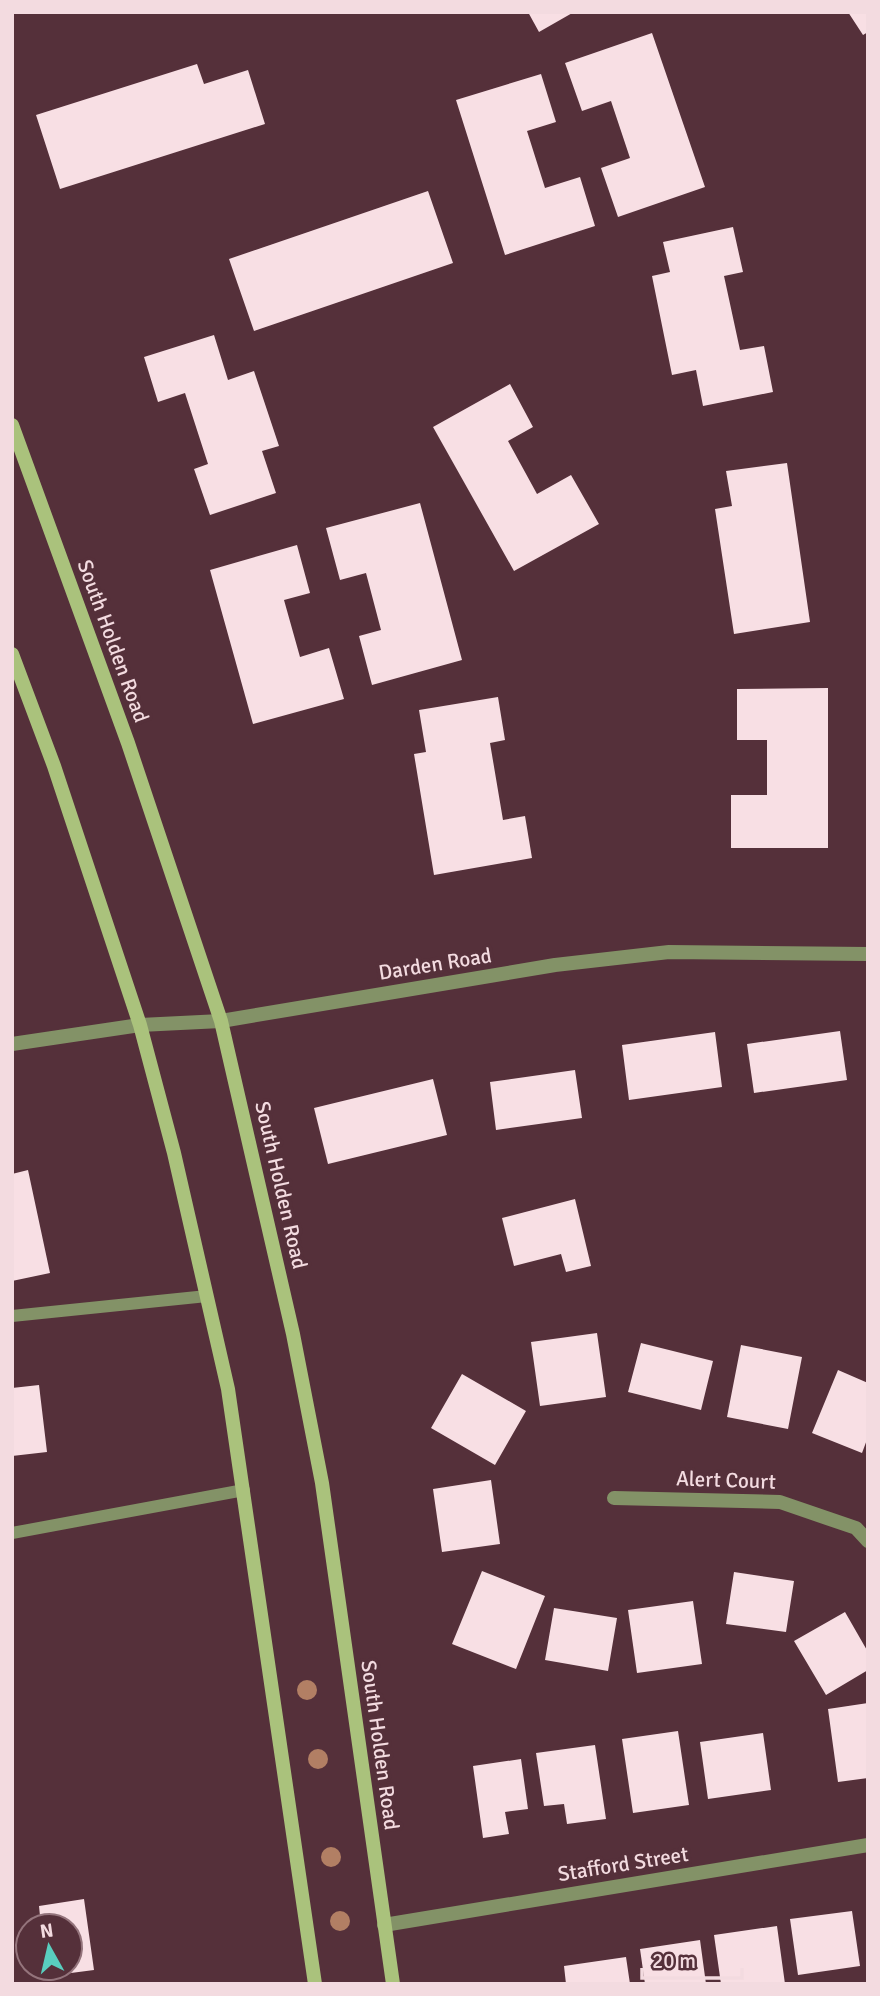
<svg xmlns="http://www.w3.org/2000/svg" width="880" height="1996" font-family="Signika,sans-serif">
<style>
.building{fill:#f8dfe4}
.lines{fill:none;stroke-linecap:round;stroke-linejoin:round}
.lane{stroke:#839267;stroke-width:12}
.street{stroke:#839267;stroke-width:14}
.secondary{stroke:#aac27c;stroke-width:14}
.tree{fill:#b27f64}
.labels{text-anchor:middle;dominant-baseline:central;stroke-width:7;stroke-linejoin:round;paint-order:stroke}
.street-label{font-size:21px;fill:#f3dbe0;stroke:#55303a}
</style>
<rect width="100%" height="100%" fill="#55303a"/>
<path class="building" d="M528,12H574L539,32Z
M848,12H868V32L863,35Z
M652,33L705,187L618,217L601,168L630,158L611,101L582,111L565,63Z
M197,64L204,84L248,70L265,124L60,189L36,115Z
M541,74L556,122L527,131L545,188L580,177L595,226L505,255L456,100Z
M428,191L453,263L254,331L229,259Z
M733,227L743,272L724,276L740,350L764,346L773,392L703,406L696,370L672,375L652,276L670,272L663,242Z
M214,335L228,380L254,371L279,446L262,451L276,493L210,515L194,469L208,464L185,393L158,402L144,357Z
M510,384L533,427L508,441L537,494L571,475L599,524L514,571L433,427Z
M787,463L810,622L734,634L715,509L732,506L726,471Z
M420,503L462,660L372,685L359,636L381,630L366,573L340,580L326,528Z
M297,545L310,593L284,600L300,657L329,648L344,699L253,724L210,570Z
M828,688V848H731V795H767V740H737V689Z
M498,697L505,740L490,743L503,820L525,816L532,858L434,875L414,754L426,752L419,710Z
M840,1031L847,1080L754,1093L747,1044Z
M715,1032L722,1087L629,1100L622,1045Z
M575,1070L582,1118L496,1130L490,1082Z
M433,1079L447,1135L328,1164L314,1108Z
M28,1170L50,1273L12,1281V1174Z
M575,1199L591,1266L566,1272L561,1254L514,1266L502,1218Z
M597,1333L606,1397L540,1406L531,1342Z
M641,1343L713,1361L701,1410L628,1392Z
M741,1345L802,1357L788,1429L727,1417Z
M838,1370L868,1383V1437L862,1453L812,1433Z
M462,1374L526,1411L495,1465L431,1428Z
M39,1385L47,1452L12,1456V1388Z
M491,1480L500,1544L442,1552L433,1489Z
M482,1571L545,1596L516,1669L452,1644Z
M734,1572L794,1581L786,1632L726,1624Z
M693,1601L702,1664L637,1673L628,1610Z
M554,1608L617,1618L608,1671L545,1660Z
M845,1612L868,1652V1670L826,1695L794,1641Z
M868,1703V1778L838,1782L828,1709Z
M678,1731L689,1805L633,1813L622,1739Z
M763,1733L771,1790L708,1799L700,1742Z
M595,1745L606,1819L567,1824L564,1804L544,1806L536,1753Z
M521,1759L528,1809L505,1812L509,1834L483,1838L473,1766Z
M84,1899L94,1970L48,1976L47,1968H70V1926H41L39,1906Z
M852,1911L860,1966L798,1975L790,1919Z
M777,1926L785,1984H721L714,1935Z
M700,1940L706,1984H645L640,1949Z
M626,1957L630,1984H566L564,1966Z"/>
<g class="lines">
<path class="lane" d="M12,1316L207,1296
M12,1533L244,1490"/>
<path class="street" d="M12,1044L140,1025L221,1021L555,965L669,952L868,954
M614,1498L780,1502L856,1528L868,1541
M384,1925L868,1845"/>
<path class="secondary" d="M12,425L128,743L221,1021L293,1334L322,1483L393,1984
M12,654L54,766L140,1025L174,1153L228,1389L315,1984"/>
</g>
<g class="tree">
<circle cx="307" cy="1690" r="10"/>
<circle cx="318" cy="1759" r="10"/>
<circle cx="331" cy="1857" r="10"/>
<circle cx="340" cy="1921" r="10"/>
</g>
<g class="labels">
<g class="street-label">
<text transform="translate(113 641) rotate(70)">South Holden Road</text>
<text transform="translate(435 964) rotate(-9)">Darden Road</text>
<text transform="translate(281 1185) rotate(77)">South Holden Road</text>
<text transform="translate(726 1480) rotate(2)">Alert Court</text>
<text transform="translate(380 1745) rotate(82)">South Holden Road</text>
<text transform="translate(623 1864) rotate(-9)">Stafford Street</text>
</g>
</g>
<rect width="880" height="1996" fill="none" stroke="#f3dbe0" stroke-width="28"/>
<g transform="translate(49 1947) rotate(352)"><circle r="33" fill="#55303a" stroke="#94747c" stroke-width="2"/>
<path d="M0-5L12 26L0 18L-12 26Z" fill="#59cebf"/>
<text y="-10" font-size="19" font-weight="bold" text-anchor="middle" fill="#f3dbe0">N</text>
</g>
<path d="M642 1968v10h100v-10" fill="none" stroke="#f3dbe0" stroke-width="3.5"/>
<text x="652" y="1968" font-size="21" fill="#f3dbe0" stroke="#55303a" stroke-width="5" paint-order="stroke">20 m</text>
</svg>
